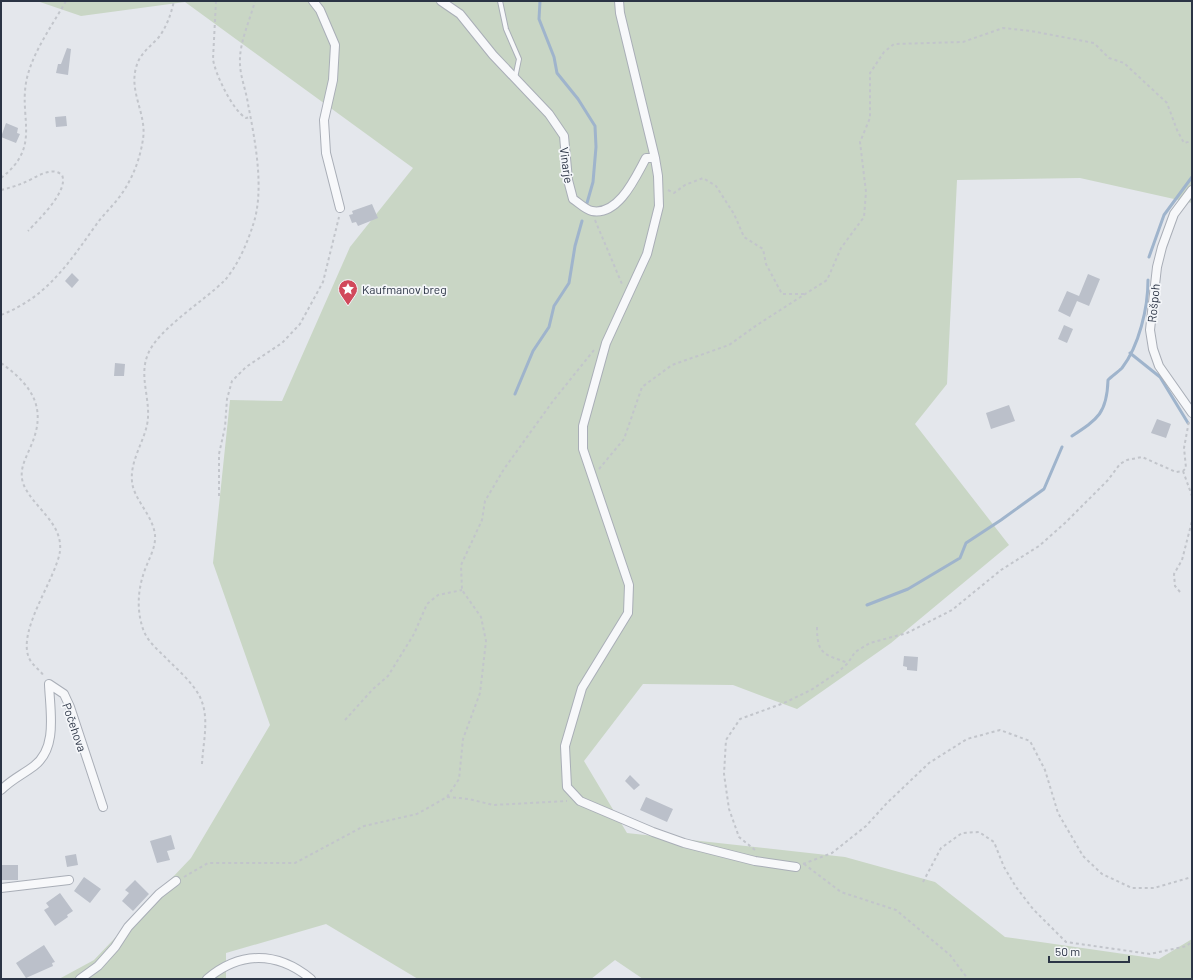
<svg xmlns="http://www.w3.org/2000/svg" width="1193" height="980" font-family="Barlow,sans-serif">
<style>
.green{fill:#c9d6c5}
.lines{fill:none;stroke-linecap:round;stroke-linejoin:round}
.stream{stroke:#9fb4cc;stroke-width:3}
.building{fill:#bbc0ca}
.service-casing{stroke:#a9aeb7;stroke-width:6}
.minor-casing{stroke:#a9aeb7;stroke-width:10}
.path{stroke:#c2c5cb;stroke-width:2;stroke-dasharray:3 3;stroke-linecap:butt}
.service{stroke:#f7f8fa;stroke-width:4}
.minor{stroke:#f7f8fa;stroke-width:8}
.labels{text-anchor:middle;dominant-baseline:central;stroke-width:3.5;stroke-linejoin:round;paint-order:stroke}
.street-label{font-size:12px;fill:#2b3445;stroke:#f4f6f9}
.poi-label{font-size:12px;fill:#2b3445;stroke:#f4f6f9;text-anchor:start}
</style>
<rect width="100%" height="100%" fill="#e4e7ec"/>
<path class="green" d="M37,1H1192V203L1080,178L957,180L947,384L915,424L1009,545L891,643L797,709L733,685L643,684L584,761L627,833L845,857L935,882L1005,937L1159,959L1192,939V979H643L615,960L591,979H418L326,924L226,953V979H59L94,960L191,858L270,725L213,563L230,400L282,401L350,247L413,168L185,2L81,16Z"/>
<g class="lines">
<path class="stream" d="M540,1L539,19L554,57L557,73L578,99L595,126L596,147L593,182L587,203
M1149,257L1164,215L1192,177
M1130,353L1160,377L1188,423
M515,394L533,351L549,327L554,306L569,283L575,246L582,221
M1072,436C1098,419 1107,413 1108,380C1112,376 1118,372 1122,368C1139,346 1148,308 1148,280
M867,605L908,589L960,558L966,543L1001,520L1044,489L1062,447"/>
</g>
<path class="building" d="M67,48L71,49L68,75L56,73L58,64H61Z
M66,116L67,126L56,127L55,117Z
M6,123L18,128L17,133L20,134L16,143L1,137Z
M372,204L378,218L358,226L356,222L352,223L349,215L353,214L352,211Z
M72,273L79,280L72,288L65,281Z
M1088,274L1100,279L1089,306L1077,301L1070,317L1058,311L1067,291L1079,296Z
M1064,325L1073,329L1067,343L1058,339Z
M115,363L125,364L124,376H114Z
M1009,405L1015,421L991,429L986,413Z
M1157,419L1171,424L1166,438L1151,433Z
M904,656L918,657L917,671L907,670V667L903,666Z
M630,775L640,785L634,790L625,781Z
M646,797L673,809L667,822L640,810Z
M171,835L175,849L167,851L170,860L157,863L150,841Z
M76,854L78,865L67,867L65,856Z
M1,865H18V880H1Z
M84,877L101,889L90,903L74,891Z
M135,880L149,894L133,911L122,901L129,893L125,890Z
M60,893L73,911L67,915L68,917L55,926L44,910L49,907L46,903Z
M44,945L55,962L52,963L53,966L26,978L16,963Z"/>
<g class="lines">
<g class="service-casing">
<path id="service" d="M500,1L506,29L519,59L515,78"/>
</g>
<g class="minor-casing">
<path id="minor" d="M313,1L320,10L335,45L333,80L324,120L326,153L340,208
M441,1L460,14L493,55L549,114L564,136L568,180L573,199C579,203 586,210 592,211C619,216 636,176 646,158H655L658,176L659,206L647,254L606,343L583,426V449L629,585L628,613L582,688L565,746L567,787L580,801L653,832L684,843L755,861L796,867
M619,1L620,13L655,158
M1192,190L1174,214L1162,247L1157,267L1150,330L1153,349L1159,366L1192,413
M1,790C12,779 22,775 34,766C58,748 50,711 49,684L64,694L70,707L103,807
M1,888L69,880
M80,979L98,966L115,947L128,927L159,894L176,881
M207,979C240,951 277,951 311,979"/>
</g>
<path class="path" d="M216,1L213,59C215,74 233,111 246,118L250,117
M1,178C44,145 16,116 28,74C35,49 53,24 66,1
M1,190C9,188 16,186 23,183C34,179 51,165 62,175C69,191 39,219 28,231
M668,190L674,193L685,185L703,178L716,186L734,214L744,237L763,249L766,264L782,294H804
M595,220L622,284
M1,315C47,297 68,264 96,225C102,216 110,209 117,200C131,183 140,160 143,139C147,115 129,92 136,68C139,54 150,47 159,37C167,26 171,14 174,1
M1,363C33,386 48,409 30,448C25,460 19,470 23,483C32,507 63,522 60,551C56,579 17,630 29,658C32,665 40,670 44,676
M599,469L624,439L642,387L672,365L729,345L757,325L827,280L841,248L864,217L866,192L860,142L870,118V73L884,52L894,44L963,42L1003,28L1031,31L1094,43L1109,58L1124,63L1167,103L1177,130L1184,143L1192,141
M1183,471L1192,496
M219,496V454L225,427L227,399L232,381L246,367L282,343L300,324L323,282L339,217
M1180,592L1175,586L1174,574L1182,560L1192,521
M817,627C817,655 824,654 848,663
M345,720L373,689L388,676L414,634L427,604L438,595L462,590
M202,764C203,742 210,718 200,697C193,683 178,670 167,659C158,650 147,641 143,629C136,608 138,587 146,567C150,557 156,546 155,535C153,515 133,499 132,481C130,462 143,443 147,425C152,401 138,377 148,354C158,329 204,301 224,281C237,267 247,244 253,225C265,190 255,140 248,104C246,90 240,76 240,63C239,43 250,20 255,1
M447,797L469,799L493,805L567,801
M755,850L739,837L729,809L724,774L726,740L740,719L784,703L811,690L838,672L848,663L855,652L870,643L907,633L952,610L1001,570L1039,546L1065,523L1108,480L1120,464L1127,460L1142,457L1176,472L1183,471L1186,468L1184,448L1189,421
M803,864L832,853L866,826L887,803L929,763L967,739L1000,730L1030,741L1045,770L1058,813L1083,856L1102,874L1132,888H1154L1192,877
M804,864L841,892L896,910L950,955L968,979
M184,877L208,863H295L364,826L417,814L447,797L459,779L463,739L480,693L486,641L481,617L462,590L461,565L482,520L485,501L504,469L553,401L594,350
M923,882L941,848L962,833L979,832L994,842L1004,867L1016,887L1033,909L1066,942L1150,954L1187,946L1192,941"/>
<use href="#service" class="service"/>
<use href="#minor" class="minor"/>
</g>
<defs>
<g id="sight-pin" transform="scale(1)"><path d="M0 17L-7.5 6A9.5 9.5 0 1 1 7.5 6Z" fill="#d1495b" stroke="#f4f6f9"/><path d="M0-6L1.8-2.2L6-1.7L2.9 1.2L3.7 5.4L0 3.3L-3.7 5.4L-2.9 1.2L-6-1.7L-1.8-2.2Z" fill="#fff"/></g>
</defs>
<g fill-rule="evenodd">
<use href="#sight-pin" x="348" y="289"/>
</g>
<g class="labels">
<g class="street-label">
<text transform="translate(567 165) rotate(82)">Vinarje</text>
<text transform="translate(1153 303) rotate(-84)">Rošpoh</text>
<text transform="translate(75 727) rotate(71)">Počehova</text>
</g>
<g class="poi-label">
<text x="362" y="289">Kaufmanov breg</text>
</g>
</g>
<rect width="1193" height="980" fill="none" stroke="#2b3445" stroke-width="4"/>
<path d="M1049 956v6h80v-6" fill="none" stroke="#2b3445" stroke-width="2"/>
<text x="1055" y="956" font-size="12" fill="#2b3445" stroke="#f4f6f9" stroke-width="3" paint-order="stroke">50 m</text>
</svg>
